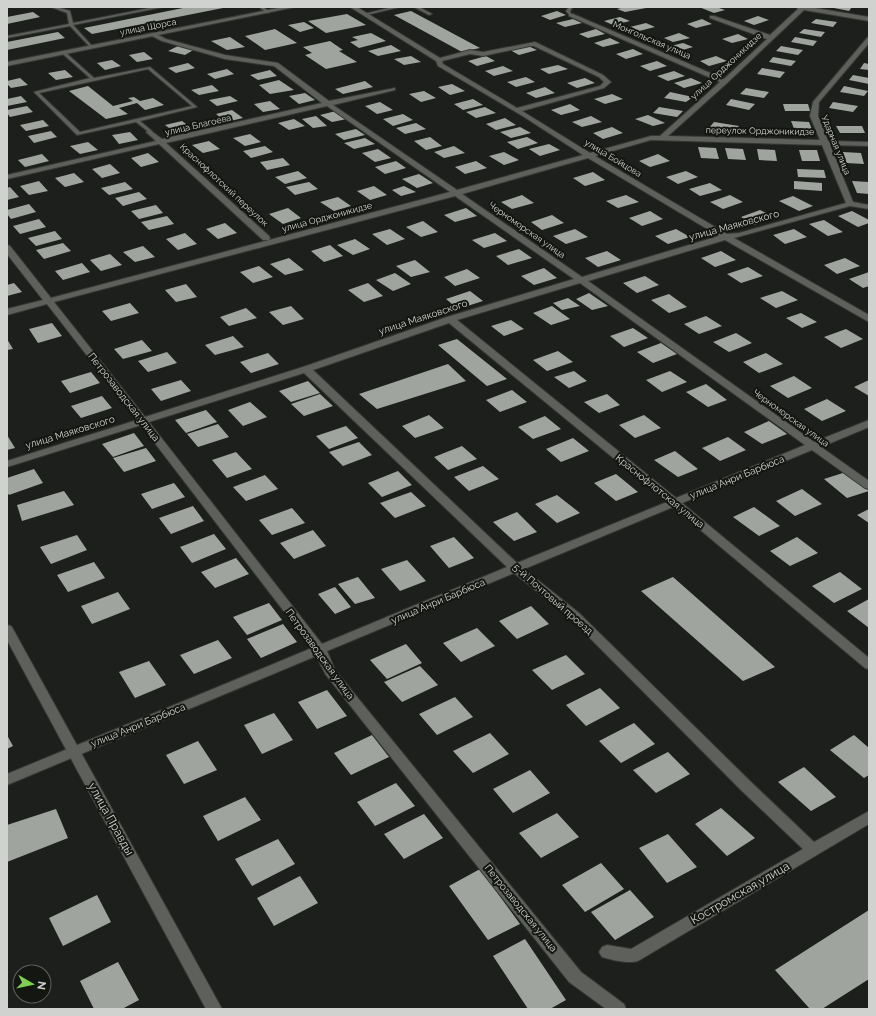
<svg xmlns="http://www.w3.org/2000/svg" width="876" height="1016" font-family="Raleway,sans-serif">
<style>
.building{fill:#a0a49f}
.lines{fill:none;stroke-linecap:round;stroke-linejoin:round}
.service-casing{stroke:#373936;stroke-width:2}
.minor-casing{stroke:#373936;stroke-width:2}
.tertiary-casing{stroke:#373936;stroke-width:2}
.service{fill:#5d605b;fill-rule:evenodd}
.minor{fill:#5d605b;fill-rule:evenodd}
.tertiary{fill:#5d605b;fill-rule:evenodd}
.labels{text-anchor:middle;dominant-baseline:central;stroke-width:4;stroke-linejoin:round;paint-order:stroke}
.far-street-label{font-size:9px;fill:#d0d2cf;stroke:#141612}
.street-label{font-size:10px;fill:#d0d2cf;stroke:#141612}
.near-street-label{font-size:12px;fill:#d0d2cf;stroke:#141612}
</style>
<rect width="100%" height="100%" fill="#1d1f1c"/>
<path class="building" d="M188,7L223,8L92,34L84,28Z
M625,7H646V8L625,12L617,9Z
M699,7H716L725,10L714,13Z
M829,7H852L849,11Z
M411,11L480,48L462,52L394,15Z
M557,11L566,15L550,20L541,16Z
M33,12L40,17L7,24V17Z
M347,14L366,25L326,33L308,21Z
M758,16L769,20L754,25L744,21Z
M620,17L630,21L613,25L604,21Z
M573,19L582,23L565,27L556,23Z
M702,19L712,24L696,28L687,24Z
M816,19L837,22L833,27L811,23Z
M304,22L314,28L300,32L288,25Z
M646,23L655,27L639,31L630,27Z
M275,29L297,43L265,50L245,36Z
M596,29L605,34L588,38L579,34Z
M804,29L825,32L821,37L799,33Z
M58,32L65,38L7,50V42Z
M371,33L386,41L359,48L350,42L358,40L352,37Z
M679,33L690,38L673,42L664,38Z
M738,34L748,39L732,43L722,39Z
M230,37L245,47L227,50L211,41Z
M795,37L817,41L813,46L791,42Z
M610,38L620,43L603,47L594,43Z
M330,41L343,50L339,51L357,62L326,69L305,55L312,53L303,47Z
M683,43L693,47L676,52L667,47Z
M391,45L401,51L378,56L368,51Z
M178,46L195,49L185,55L168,51Z
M528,46L537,50L519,55L510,50Z
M781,46L803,50L798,55L776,51Z
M633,49L643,54L626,59L616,54Z
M144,52L153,59L137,62L129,55Z
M411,56L421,62L404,65L394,59Z
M486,56L495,61L477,66L468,61Z
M716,56L727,61L709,66L700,61Z
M773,57L796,61L791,66L769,62Z
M112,60L121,66L105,70L97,63Z
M657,61L667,66L650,71L640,66Z
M188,63L195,68L176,73L168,68Z
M864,63L869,64V70L860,69Z
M558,65L568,69L549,74L540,69Z
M503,66L513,71L494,76L485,71Z
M762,68L785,72L780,78L757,74Z
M227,69L234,74L215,79L207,74Z
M65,70L73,77L56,80L48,73Z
M270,70L277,76L258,80L250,75Z
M674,71L685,76L668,81L657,76Z
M853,75L869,78V84L849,80Z
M526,77L535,82L516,87L507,82Z
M20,78L28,85L11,88L7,84V81Z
M585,78L595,83L577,88L567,83Z
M691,78L702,83L684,88L674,83Z
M279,80L294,90L270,94L259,85Z
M365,81L373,87L343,94L335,89Z
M452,84L465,91L450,95L438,87Z
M212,85L219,91L199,95L191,90Z
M88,86L113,106L133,101L128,98L134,97L140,101L153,98L164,105L145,110L137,103L119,108L128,114L106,119L69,91Z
M844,86L868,91L864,96L840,92Z
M545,87L555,93L536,98L526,93Z
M746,88L769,92L764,98L740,94Z
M424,91L436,98L421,102L409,94Z
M670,92L693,97L686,102L664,98Z
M305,93L315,100L299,104L289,96Z
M612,94L623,99L605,104L594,99Z
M21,96L27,102L7,106V99Z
M230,96L238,101L217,106L209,100Z
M473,99L483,105L463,110L454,104Z
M731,99L755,104L749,110L726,105Z
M270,101L280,109L263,112L254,104Z
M380,102L393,110L377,114L365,106Z
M833,102L858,106L853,112L829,108Z
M570,104L580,110L561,115L551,110Z
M783,104H808L810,111H785Z
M27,106L33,112L10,117L7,113V110Z
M485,107L496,113L476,118L466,112Z
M659,107L683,111L677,117L653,113Z
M232,110L243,118L226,122L216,114Z
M336,111L347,119L332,122L320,115Z
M403,114L413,120L393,126L383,119Z
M648,115L665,123L653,126L635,119Z
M316,116L327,126L313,128L302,119Z
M591,116L602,122L582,127L572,122Z
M505,118L516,125L496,130L486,124Z
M294,119L305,126L289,130L278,123Z
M43,120L49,126L26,131L20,125Z
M182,121L193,129L176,133L165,125Z
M791,121L809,122L813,132L795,131Z
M714,122L739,126L733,133L709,128Z
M416,123L426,129L405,134L396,128Z
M836,126H862L865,133H840Z
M520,127L531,133L511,138L500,132Z
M612,127L623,133L603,139L593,133Z
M356,129L365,135L344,140L335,134Z
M51,131L57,137L34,143L28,136Z
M130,132L138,140L119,144L112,135Z
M250,134L261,142L245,146L233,138Z
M430,137L442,146L426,150L414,141Z
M527,137L538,143L518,149L507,142Z
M365,138L375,144L354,149L344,143Z
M209,141L220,149L203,153L192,145Z
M88,142L98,150L80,154L70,146Z
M549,144L560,150L540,156L529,149Z
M265,146L273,152L251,158L243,151Z
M454,146L465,153L444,158L434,152Z
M698,147L716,148L719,159L701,158Z
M725,148L743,149L746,160L728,159Z
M378,149L391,158L375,162L362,153Z
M757,149L775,150L777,161L759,160Z
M799,150H817L820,161H802Z
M504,152L519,160L504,165L489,156Z
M843,152L861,153L864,164L846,163Z
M148,153L159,162L141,167L131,158Z
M42,154L49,161L25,167L18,160Z
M658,154L670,161L650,167L639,161Z
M283,158L290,165L267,170L260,162Z
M396,161L406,168L385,174L375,167Z
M476,161L487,168L465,174L455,167Z
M110,164L120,173L102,178L92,169Z
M797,169L824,170L826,178L798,177Z
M298,171L307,178L285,184L275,177Z
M686,171L698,177L678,184L666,177Z
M593,172L605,180L585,186L573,178Z
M74,173L84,182L65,187L55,178Z
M419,174L433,183L417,188L402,179Z
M39,181L48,191L29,195L20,186Z
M794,181L822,183V191L794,189Z
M852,181L869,182V194L857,193Z
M125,182L133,189L109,195L101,188Z
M309,182L318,189L295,195L286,187Z
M710,183L722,190L700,196L689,189Z
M374,186L387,195L370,200L357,191Z
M404,186L416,192L401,196L392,190Z
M10,187L19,197L7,200V188Z
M139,192L147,199L123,206L115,198Z
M522,195L534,203L512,209L501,202Z
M626,195L639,202L618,208L606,201Z
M730,195L743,202L723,209L710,202Z
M793,196L813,206L799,211L779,201Z
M338,197L351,206L334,211L320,202Z
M29,204L36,212L11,219L7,214V210Z
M156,205L163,213L139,219L131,211Z
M288,208L301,218L283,224L269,214Z
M466,208L477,216L455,222L444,215Z
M760,210L774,217L754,225L741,217Z
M650,211L663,219L642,226L629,218Z
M852,211L869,220V223L858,227L838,216Z
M552,215L564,223L542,230L531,222Z
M167,216L174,224L149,230L141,222Z
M39,219L46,227L20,234L13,226Z
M824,220L843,232L828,236L809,224Z
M423,221L438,232L421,237L406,227Z
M225,223L237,233L218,239L206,229Z
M390,229L405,239L387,245L372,234Z
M575,229L588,237L566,244L553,236Z
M676,229L690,237L668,244L655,236Z
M794,229L807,237L785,244L773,235Z
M55,231L62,239L36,246L28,238Z
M185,233L197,244L178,250L166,239Z
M495,233L507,241L484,248L472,240Z
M355,239L370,249L353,255L337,245Z
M63,243L71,251L44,259L36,250Z
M330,245L343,256L324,262L311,251Z
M143,246L155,257L135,262L123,252Z
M519,249L532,258L508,265L496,256Z
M607,251L621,260L598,267L585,258Z
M721,251L736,260L715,267L701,258Z
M110,254L122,265L101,271L90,260Z
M289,258L304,270L285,275L270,264Z
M845,258L860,266L837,274L824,265Z
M415,260L430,272L411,277L396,266Z
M82,263L90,272L63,280L55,271Z
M259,266L273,277L253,283L240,272Z
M748,267L763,276L741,283L727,274Z
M544,268L557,278L534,285L521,276Z
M467,269L480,278L455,286L444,277Z
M869,272V286L863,288L849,279Z
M395,273L411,284L393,291L376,280Z
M645,276L659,285L637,293L623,283Z
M14,283L22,292L7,296V285Z
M368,283L383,296L364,302L348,290Z
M186,284L197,297L176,302L165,290Z
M470,291L483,301L458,309L446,299Z
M782,291L798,300L776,308L760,298Z
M589,293L608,306L592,310L576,299Z
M669,294L687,307L669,313L651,300Z
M568,298L580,306L562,310L553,303Z
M130,303L139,313L111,321L102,311Z
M291,306L304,319L283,325L269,312Z
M552,306L570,319L551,325L533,313Z
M246,308L257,318L229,326L220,317Z
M801,313L817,322L802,328L786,318Z
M706,316L722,326L699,334L684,324Z
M511,320L524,329L504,336L491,326Z
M52,323L62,336L38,343L29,329Z
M633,328L648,338L624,347L610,336Z
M846,329L863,339L841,348L824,337Z
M736,333L752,343L729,352L713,342Z
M233,336L244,347L215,355L205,345Z
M7,339L13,349L7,350Z
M457,339L507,379L487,386L438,345Z
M142,340L152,351L123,359L114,349Z
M661,343L677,354L653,363L637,352Z
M558,351L573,362L547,371L533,360Z
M167,352L177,363L148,372L138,361Z
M268,353L279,364L251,373L240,362Z
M766,353L783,364L759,373L743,362Z
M448,364L466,381L377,409L359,394Z
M574,371L587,381L569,388L554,377Z
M670,371L687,382L662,392L646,380Z
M91,372L100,383L70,393L61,381Z
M794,376L812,388L788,398L770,386Z
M181,380L191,391L161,401L151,389Z
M869,380V396L854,387Z
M308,381L320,393L291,402L279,391Z
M706,384L727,400L708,407L686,392Z
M512,390L527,402L500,412L486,400Z
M320,394L333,406L304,416L291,404Z
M607,394L620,405L599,413L584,402Z
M102,396L112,408L81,418L71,406Z
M827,399L846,411L822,421L804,409Z
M250,402L267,417L243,426L228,410Z
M206,410L217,422L186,433L175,420Z
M429,415L444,428L415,438L402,426Z
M644,415L661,428L635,438L619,425Z
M545,416L561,429L533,439L518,427Z
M769,421L787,434L762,444L744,432Z
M218,424L229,437L198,447L187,434Z
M346,426L358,438L329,449L316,436Z
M134,433L144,446L113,457L102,444Z
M7,435L15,448L7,450Z
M728,437L746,450L720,461L702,448Z
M573,438L589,451L561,462L546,449Z
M359,442L372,455L343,466L329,452Z
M462,446L477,459L448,470L434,457Z
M146,448L156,461L124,472L113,458Z
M675,451L698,469L678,477L654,460Z
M236,452L252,469L227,478L212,460Z
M483,466L499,479L469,491L454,477Z
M34,469L43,483L9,495L7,492V478Z
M398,471L412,485L382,497L368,483Z
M846,472L869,491L847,498L824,479Z
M616,474L638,492L616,501L594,483Z
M265,475L278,489L246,501L233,487Z
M174,483L185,497L152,509L141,494Z
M802,489L822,504L795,516L776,501Z
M64,491L74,505L22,521L17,505Z
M411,492L426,506L395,518L380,503Z
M557,495L580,513L557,523L535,504Z
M193,506L204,521L171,534L159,518Z
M754,507L780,526L759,536L733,517Z
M292,508L305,523L272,535L259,520Z
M869,509V523L857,515Z
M517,512L537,532L514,541L493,522Z
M313,530L326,546L294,559L280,543Z
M214,534L226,549L192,563L180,547Z
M77,535L87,550L51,564L40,547Z
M454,537L474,558L449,568L430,546Z
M797,537L818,553L790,566L770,551Z
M236,558L249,574L215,588L201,572Z
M407,560L426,581L400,591L381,569Z
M94,562L105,578L68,592L57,575Z
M840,572L862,589L834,603L812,586Z
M358,577L375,598L355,604L338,584Z
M673,577L775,667L743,681L641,591Z
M335,587L351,607L335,614L318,594Z
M118,592L130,609L92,624L81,606Z
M869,599V628L847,611Z
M269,603L282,620L247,635L233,617Z
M531,606L549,624L517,639L499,621Z
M283,624L297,642L261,658L247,639Z
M477,628L495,646L461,662L443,643Z
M218,640L232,658L194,674L180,655Z
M406,644L422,663L387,679L370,660Z
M566,655L585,674L552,690L532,670Z
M149,661L166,685L135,698L119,672Z
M420,666L438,685L402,702L384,682Z
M600,688L620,708L586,726L566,705Z
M327,690L347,716L317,729L298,702Z
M455,697L473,717L437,735L419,714Z
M274,713L293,740L262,754L244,725Z
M634,723L655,744L621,763L599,741Z
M490,733L509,754L473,773L453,751Z
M7,735L13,746L7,749Z
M372,735L389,757L351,775L334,753Z
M854,735L869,748V775L864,778L830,750Z
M198,741L217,770L184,784L166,755Z
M668,752L690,774L656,793L633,770Z
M804,767L836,797L811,811L778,782Z
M530,770L550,793L513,813L493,789Z
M396,783L415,806L375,826L357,802Z
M245,797L261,820L218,841L203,816Z
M721,808L755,838L727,856L695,824Z
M56,809L68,838L7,862V825Z
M557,813L579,837L541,858L519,833Z
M424,814L443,838L404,859L384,834Z
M668,834L697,867L667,883L639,848Z
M278,839L295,864L252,886L235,859Z
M601,863L624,889L585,912L562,885Z
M480,869L520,924L488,940L449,886Z
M300,876L318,903L274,926L257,898Z
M630,890L654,917L615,940L591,912Z
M97,895L111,922L63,946L49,918Z
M869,910V979L822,1009H810L775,970Z
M525,939L566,1000L550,1009H528L493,956Z
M118,962L139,1000L122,1009H94L80,981Z"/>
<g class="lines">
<g class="service-casing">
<path id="service" d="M51,7H57L70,11L73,23L155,7H163L73,25L92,46L93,47L91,48L70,26L7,38V36L69,24L67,13Z
M259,7H263L270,12L267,13Z
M393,7H400L366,15L364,14Z
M414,7H419L432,14L429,15Z
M569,7H573L570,11L572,16H570L566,11Z
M63,52H65L94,78L150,67L197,107L140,121L152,131V132L150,133L136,122L77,135L34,92L90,78L63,54ZM148,69L192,106L80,132L39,93Z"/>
</g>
<g class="minor-casing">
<path id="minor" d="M350,7H357L440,58L470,50L483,52L535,42L603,75L611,82L604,88L522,111L590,153L651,136H660L720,82L569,16V14H573L724,79L767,39L710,18V16H714L770,35L798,9L796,7H809L869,17V21L804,10L727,83L668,136L820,140L810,116L813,102L867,38L869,37V43L819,102L818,116L828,141L869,142V146L830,145L853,202L869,205V209L850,206L734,238L869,315V322L725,240L588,281L814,442L869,420V427L821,447L869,481V489L865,488L812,450L682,503L869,658V669L865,668L673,507L524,569L579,613L751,782L814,842L869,811V824L638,961C628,964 612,960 602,957L599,952L602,947L607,945L631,949L803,849L741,790L571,619L514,573L327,651L335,670L581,972L624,1004L626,1009H606L569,982L326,675L316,656L7,785V774L312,648L141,425L7,467V461L137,420L47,304L7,315V309L43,300L7,254V245L10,246L51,298L450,192L327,106L166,143L269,236L270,238L269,240H263L159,144L7,179V175L156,141L146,132L150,130L162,139L322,103L274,66L225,59L162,41L152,36V34H156L166,39L225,55L278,63L329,101L395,88V90L333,105L457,190L583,155L521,115L438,66L436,61ZM530,46H534L599,77L604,82L600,86L517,108L443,64L442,61L470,54L483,56ZM651,140L822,145L846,203L739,233L727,234L595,156ZM588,158L719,236L582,277L462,194ZM455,196L574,279L447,317L303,367L145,417L54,302ZM580,283L805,445L676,498L457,320ZM449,323L667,502L517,563L313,370ZM304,373L507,567L322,644L149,422Z"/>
</g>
<g class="tertiary-casing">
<path id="tertiary" d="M283,7H295L7,66V62Z
M7,625L11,626L13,629L222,1009H206L7,640Z"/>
</g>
<use href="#service" class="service"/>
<use href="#minor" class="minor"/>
<use href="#tertiary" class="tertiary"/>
</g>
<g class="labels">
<g class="far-street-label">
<text transform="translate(148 27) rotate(-11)">улица Щорса</text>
<text transform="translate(652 40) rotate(23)">Монгольская улица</text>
<text transform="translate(726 66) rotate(-43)">улица Орджоникидзе</text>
<text transform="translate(198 125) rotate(-13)">улица Благоева</text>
<text transform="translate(760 131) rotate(1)">переулок Орджоникидзе</text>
<text transform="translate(836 145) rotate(68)">Ударная улица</text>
<text transform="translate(613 158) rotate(31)">улица Бойцова</text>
<text transform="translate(224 185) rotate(43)">Краснофлотский переулок</text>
<text transform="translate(327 217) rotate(-15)">улица Орджоникидзе</text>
<text transform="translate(527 230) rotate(35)">Черноморская улица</text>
<text transform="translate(791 418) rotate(36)">Черноморская улица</text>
</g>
<g class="street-label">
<text transform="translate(734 225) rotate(-15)">улица Маяковского</text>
<text transform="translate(423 317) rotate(-18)">улица Маяковского</text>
<text transform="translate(124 397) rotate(52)">Петрозаводская улица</text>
<text transform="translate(70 432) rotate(-17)">улица Маяковского</text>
<text transform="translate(737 477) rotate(-22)">улица Анри Барбюса</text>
<text transform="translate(660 491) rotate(39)">Краснофлотская улица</text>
<text transform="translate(553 599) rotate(41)">5-й Почтовый проезд</text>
<text transform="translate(438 601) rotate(-23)">улица Анри Барбюса</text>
<text transform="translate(320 654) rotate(54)">Петрозаводская улица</text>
<text transform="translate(138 725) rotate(-22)">улица Анри Барбюса</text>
<text transform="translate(521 908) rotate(51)">Петрозаводская улица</text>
</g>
<g class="near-street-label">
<text transform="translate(111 819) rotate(61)">улица Правды</text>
<text transform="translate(740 893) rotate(-30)">Костромская улица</text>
</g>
</g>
<rect width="876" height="1016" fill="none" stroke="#d0d2cf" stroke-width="16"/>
<g transform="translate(32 984) rotate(99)"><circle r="19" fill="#141612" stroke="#5f615e"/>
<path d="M0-3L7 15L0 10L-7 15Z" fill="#7fd052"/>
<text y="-6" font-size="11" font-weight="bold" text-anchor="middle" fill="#d0d2cf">N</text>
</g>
</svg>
